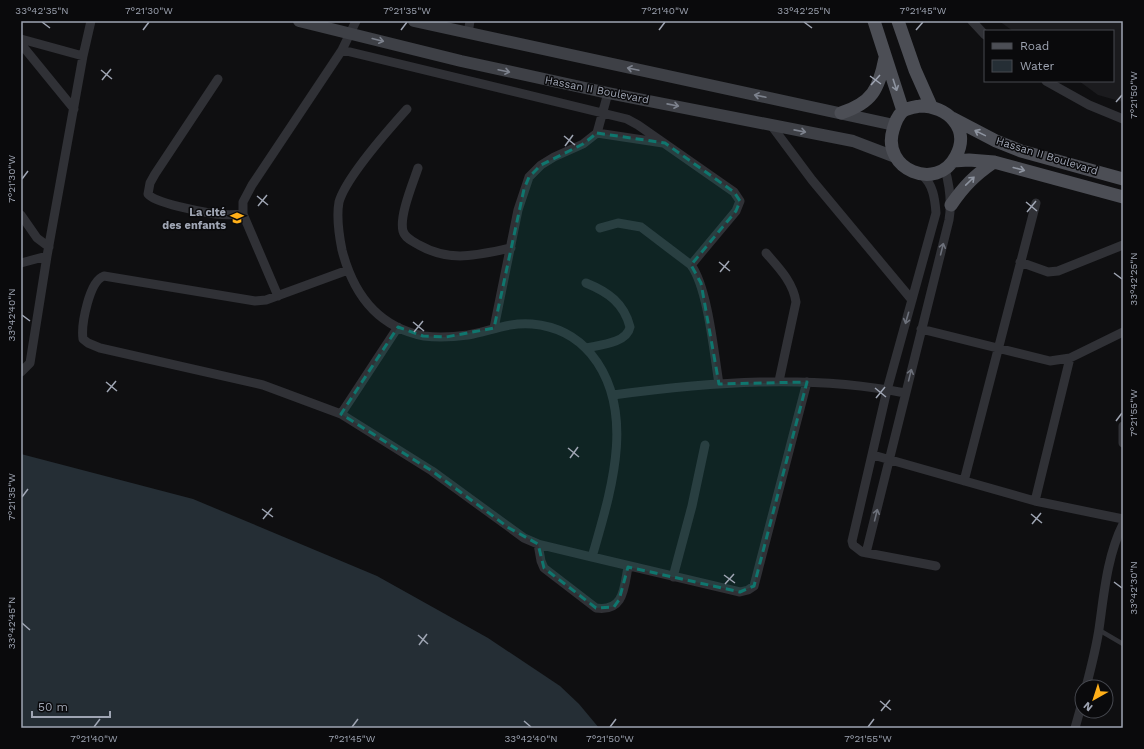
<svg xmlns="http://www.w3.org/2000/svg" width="1144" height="749" font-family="'Work Sans',sans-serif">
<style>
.built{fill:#1b1b1e}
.water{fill:#252e35}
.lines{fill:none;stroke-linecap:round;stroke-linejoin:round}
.service{stroke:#303136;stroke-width:4.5}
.minor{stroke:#303136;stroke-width:9}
.secondary{stroke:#3e4046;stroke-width:12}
.primary{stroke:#4c4e55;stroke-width:13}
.oneway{stroke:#7d828d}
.oneway2{stroke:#8e94a0}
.oneway3{stroke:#6d717b}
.marked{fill:#0f766e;fill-opacity:0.2;stroke:#0f766e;stroke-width:3;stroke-dasharray:8 5;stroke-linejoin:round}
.ticks{fill:none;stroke:#9fa5b3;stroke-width:1.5}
.labels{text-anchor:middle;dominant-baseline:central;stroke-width:3;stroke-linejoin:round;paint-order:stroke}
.street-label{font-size:11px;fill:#9fa5b3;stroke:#0a0a0c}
.poi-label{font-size:11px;font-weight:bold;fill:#9fa5b3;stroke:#0a0a0c;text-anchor:end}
.neatline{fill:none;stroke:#9fa5b3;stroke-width:1.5}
.ticks-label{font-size:10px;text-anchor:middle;fill:#9fa5b3}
</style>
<rect width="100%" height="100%" fill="#0f0f11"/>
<path class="built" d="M999,21H1123V102L1098,95L1079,81H1113V31H1013Z"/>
<path class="water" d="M21,454L193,499L377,576L488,638L560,686L579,704L599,728H21Z"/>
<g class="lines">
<path class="service" d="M1099,630L1123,644"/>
<path class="minor" d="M972,21L985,35
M468,33L470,21
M21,39L83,56
M21,44L74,109
M342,50L627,119L638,125L734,192L740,201L736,211L691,265
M218,79L155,174L150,183L148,194C154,203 203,212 215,214C224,215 234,215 243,214
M1046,81L1089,105L1123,119
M771,125L812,180L912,300
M597,133L663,143
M418,168C413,183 399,216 403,231C405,238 412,241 419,245C451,263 477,255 511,248
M922,175C933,184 935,199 936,213L887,390L852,541L853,545L862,552L936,566
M21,215L37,238L49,247
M600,228L618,223L641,227L691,265C708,288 714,354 719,384
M766,253C779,268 793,282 796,302L779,381
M1020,262L1048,272L1058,271L1123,245
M21,263L47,256
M348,270L266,300L255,301L104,276C89,281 81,325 83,339L88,343L100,348L263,385L341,414L432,471L524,538L538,544L592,557C610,494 638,411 591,354C576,336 555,326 532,324C509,322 490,331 468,335C454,337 438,338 424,336C377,327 353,293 342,250C339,235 336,218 339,202C346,177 389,129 407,109
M278,296L243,214V202L252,185L342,50L356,21
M494,328L518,210L529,177L541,165L554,157L583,144L597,133L608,93
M921,329L1050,361L1070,358L1123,332
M586,348C600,345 627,343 630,327C624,303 608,292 586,283
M21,372L30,363L47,256L83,56L91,21
M613,395C710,382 809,374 905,393
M341,414L398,327
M1123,426V443
M873,455L1035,501L1123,519
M964,481L1036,203
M1035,501L1070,358
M538,544L541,561L544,568L596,608C624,612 624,588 628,567
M866,553L949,220C952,202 950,187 945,169
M592,557L740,592L748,590L754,586L807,382
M673,577L692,506L705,445
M1086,687C1091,668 1096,649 1099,629C1104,594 1107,556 1123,524
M1075,728L1082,703"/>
<path class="secondary" d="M299,21L461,61L608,93L853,141L895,157
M414,21L894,125"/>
<path class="primary" d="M874,21L903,111
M898,21L915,70L931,106
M920,106C947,106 971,128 956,156C937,193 881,169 893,130C895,123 897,116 903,111C907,108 915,107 920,106Z
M841,113C872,103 879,89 885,58
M952,118L996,141L1021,151L1123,179
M953,161L969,160L994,162L1123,197
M951,205C964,186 975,175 994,162"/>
</g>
<defs><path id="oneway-shaft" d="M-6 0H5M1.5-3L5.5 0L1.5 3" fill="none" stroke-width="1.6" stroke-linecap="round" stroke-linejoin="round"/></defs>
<g class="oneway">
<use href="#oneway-shaft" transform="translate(378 40) rotate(14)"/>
<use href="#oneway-shaft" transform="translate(633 69) rotate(-168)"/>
<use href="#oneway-shaft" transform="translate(504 71) rotate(12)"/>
<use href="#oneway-shaft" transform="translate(760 96) rotate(-168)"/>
<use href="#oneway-shaft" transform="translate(673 105) rotate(11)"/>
<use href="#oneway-shaft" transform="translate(800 131) rotate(11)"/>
</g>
<g class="oneway2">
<use href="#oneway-shaft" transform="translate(895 85) rotate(72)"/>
<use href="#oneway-shaft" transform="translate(980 133) rotate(-154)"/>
<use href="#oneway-shaft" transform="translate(1019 169) rotate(15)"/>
<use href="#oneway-shaft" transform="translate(970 181) rotate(-44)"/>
</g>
<g class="oneway3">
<use href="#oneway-shaft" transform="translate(942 249) rotate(-76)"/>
<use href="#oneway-shaft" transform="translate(907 318) rotate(106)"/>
<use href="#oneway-shaft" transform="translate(910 375) rotate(-76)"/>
<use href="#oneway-shaft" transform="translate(876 515) rotate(-76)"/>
</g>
<path class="marked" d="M597,133L665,143L734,192L740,201L736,211L691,265L701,283L719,384L807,382L754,586L740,592L628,567L619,600L614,607L596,608L544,568L538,544L509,528L432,471L341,414L398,327L423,336L446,337L494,328L524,189L529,177L541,165L583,144Z"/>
<path class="ticks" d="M42,22L50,28M804,22L812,28M143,30L149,22M401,30L407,22M659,30L665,22M916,30L923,22M101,70L112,79M870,76L881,84M102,80L111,69M871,85L880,75M1116,102L1122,95M564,136L575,145M565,146L573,135M22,179L28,171M257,196L268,205M1026,202L1037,211M258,206L267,195M1027,212L1036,201M719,262L730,271M720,272L729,261M1114,273L1122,279M22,315L30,321M413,322L424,331M414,332L423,321M106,382L117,391M875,388L886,397M107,392L116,381M876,398L885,387M1116,421L1122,413M568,448L579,457M570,458L578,447M22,497L28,489M262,509L273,517M1031,514L1042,523M263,519L272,508M1032,524L1041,513M724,575L735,583M1114,582L1122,588M725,584L734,574M22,623L30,630M418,635L428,644M419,645L427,634M880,701L891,710M881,711L890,700M524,721L531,727M94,727L100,719M352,727L358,719M610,727L616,719M868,727L874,719"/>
<defs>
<g id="school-bare" transform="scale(1.08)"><path d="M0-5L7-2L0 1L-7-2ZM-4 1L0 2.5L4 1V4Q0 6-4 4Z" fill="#ffaf19" stroke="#0a0a0c" stroke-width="2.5" paint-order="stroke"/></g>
</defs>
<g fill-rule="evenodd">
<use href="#school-bare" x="237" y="218"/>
</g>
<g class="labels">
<g class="street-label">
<text transform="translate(597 90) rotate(11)">Hassan II Boulevard</text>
<text transform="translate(1047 156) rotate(17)">Hassan II Boulevard</text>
</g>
<g class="poi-label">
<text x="226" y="212">La cité<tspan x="226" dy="13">des enfants</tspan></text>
</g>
</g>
<rect width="1144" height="749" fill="none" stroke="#0a0a0c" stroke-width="44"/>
<rect x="984" y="30" width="130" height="52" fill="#0a0a0c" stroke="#46484f"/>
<rect x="992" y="43" width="20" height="6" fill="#4c4e55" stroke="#46484f"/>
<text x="1020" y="50" font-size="12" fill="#9fa5b3">Road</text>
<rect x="992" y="60" width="20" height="12" fill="#252e35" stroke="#46484f"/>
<text x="1020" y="70" font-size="12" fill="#9fa5b3">Water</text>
<g transform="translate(1094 699) rotate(219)"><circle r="19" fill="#0a0a0c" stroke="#46484f"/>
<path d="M0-3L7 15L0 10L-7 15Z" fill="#ffaf19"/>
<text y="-6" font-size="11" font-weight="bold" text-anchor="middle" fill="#9fa5b3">N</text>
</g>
<path d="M32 711v6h78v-6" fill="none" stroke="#9fa5b3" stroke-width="2"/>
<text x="38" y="711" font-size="12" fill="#9fa5b3" stroke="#0a0a0c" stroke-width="3" paint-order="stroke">50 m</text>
<rect x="22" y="22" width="1100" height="705" class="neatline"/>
<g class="ticks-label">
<text x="42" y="14">33°42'35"N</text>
<text x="149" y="14">7°21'30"W</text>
<text x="407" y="14">7°21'35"W</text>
<text x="665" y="14">7°21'40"W</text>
<text x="804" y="14">33°42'25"N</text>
<text x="923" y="14">7°21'45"W</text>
<text transform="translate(1133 95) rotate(-90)" y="4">7°21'50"W</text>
<text transform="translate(11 179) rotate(-90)" y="4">7°21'30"W</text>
<text transform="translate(1133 279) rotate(-90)" y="4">33°42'25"N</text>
<text transform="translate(11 315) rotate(-90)" y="4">33°42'40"N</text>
<text transform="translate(1133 413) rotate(-90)" y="4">7°21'55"W</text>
<text transform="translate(11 497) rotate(-90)" y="4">7°21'35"W</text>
<text transform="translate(1133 588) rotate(-90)" y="4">33°42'30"N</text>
<text transform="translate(11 623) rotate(-90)" y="4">33°42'45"N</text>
<text x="94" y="742">7°21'40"W</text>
<text x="352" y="742">7°21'45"W</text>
<text x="531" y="742">33°42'40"N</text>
<text x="610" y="742">7°21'50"W</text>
<text x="868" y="742">7°21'55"W</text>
</g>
</svg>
